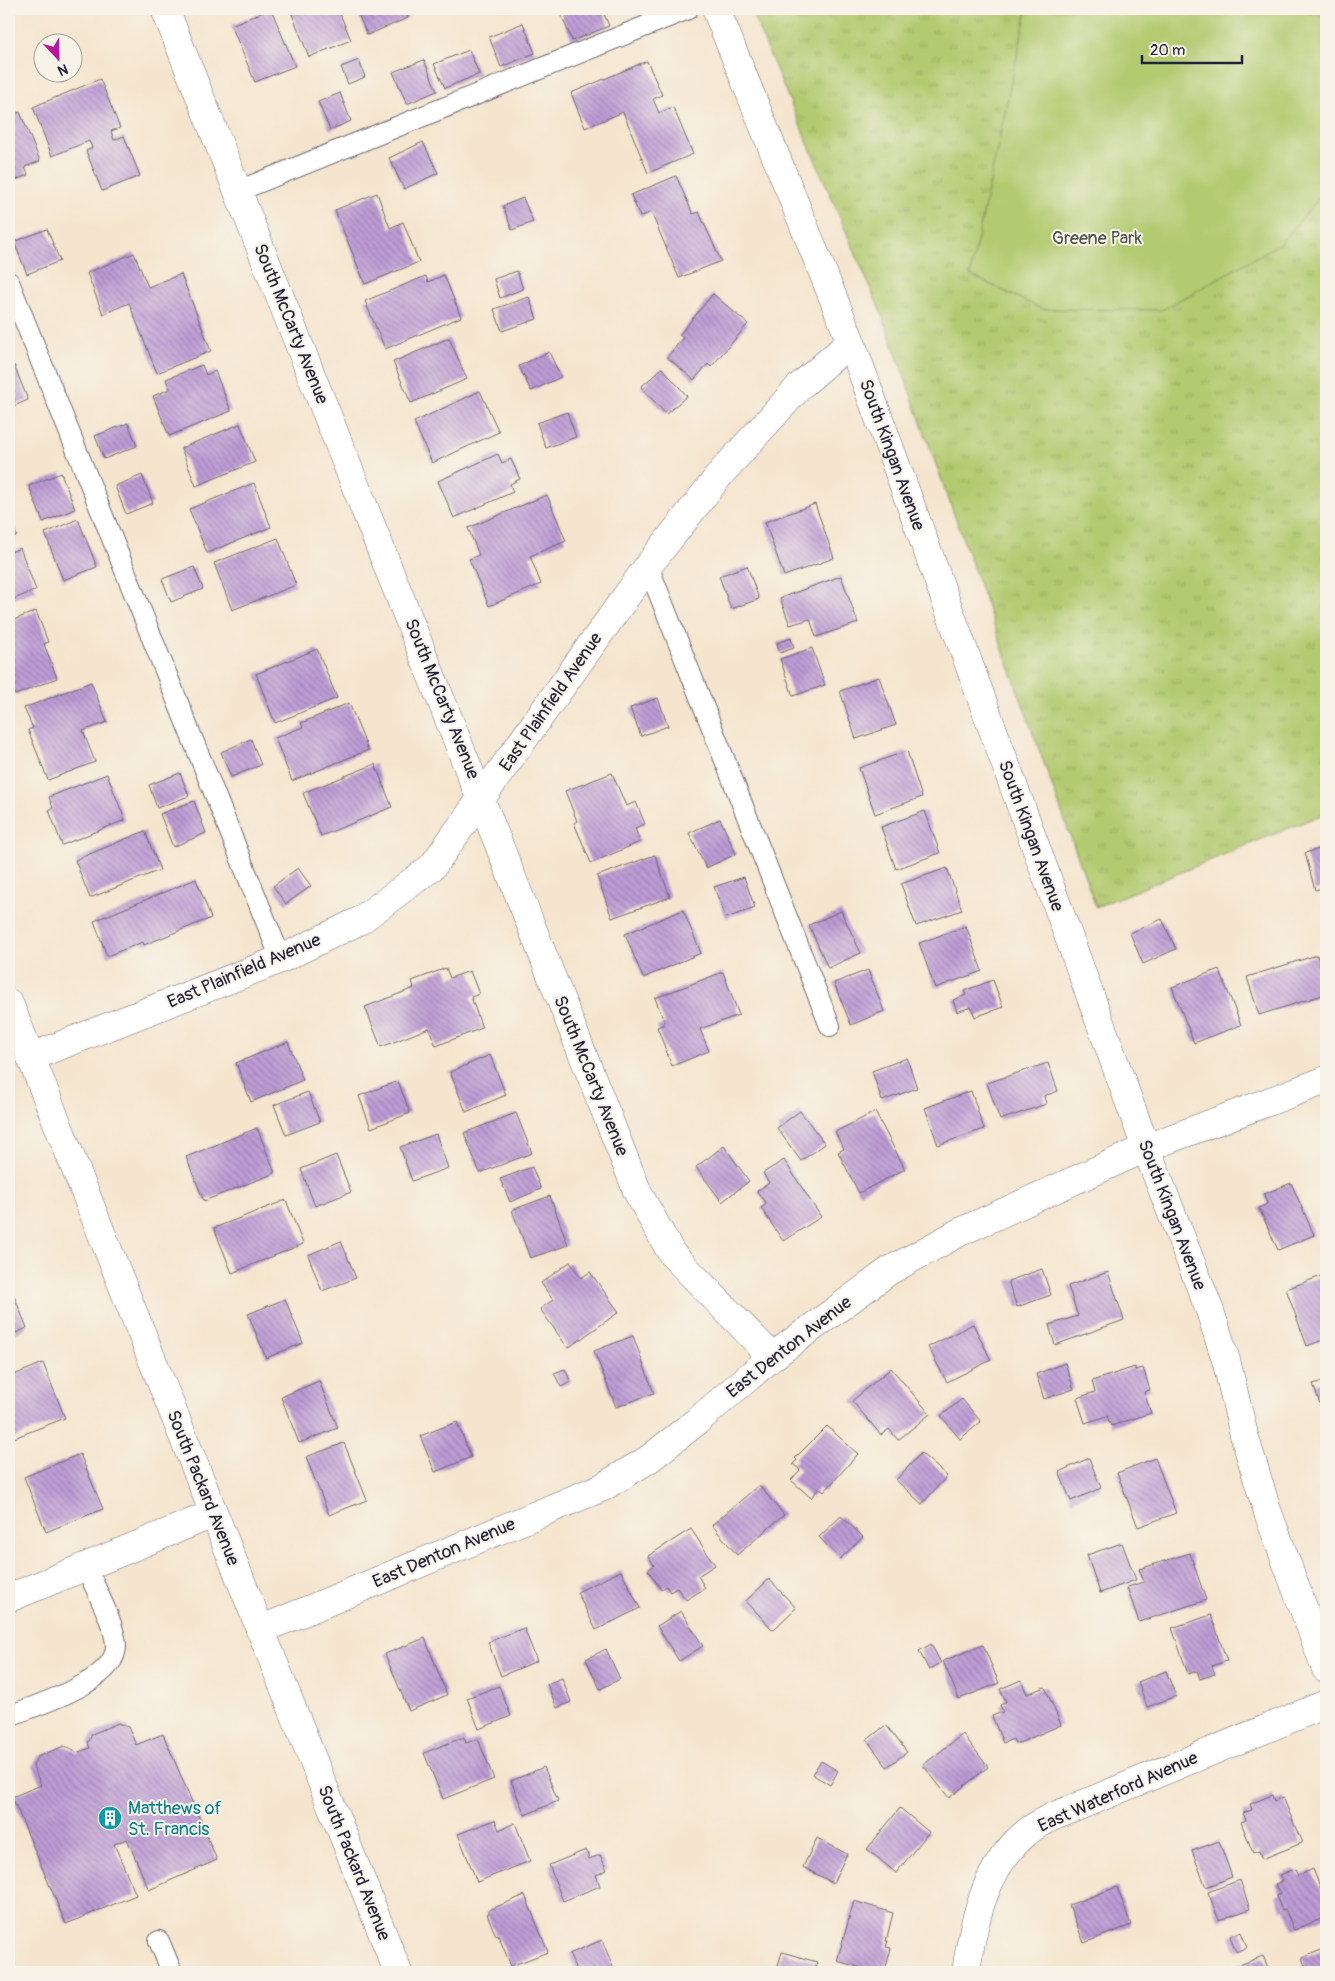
<svg xmlns="http://www.w3.org/2000/svg" width="1335" height="1981" font-family="Pangolin,sans-serif">
<style>
.park{fill:url(#park-tufts);stroke:#6a7656}
.pitch{fill:#b2ca70;stroke:#6a7656}
.building{fill:url(#building-back-hatch)}
.lines{fill:none;stroke-linecap:round;stroke-linejoin:round}
.lane-casing{stroke:#6c666e;stroke-width:22}
.street-casing{stroke:#6c666e;stroke-width:29}
.secondary-casing{stroke:#6c666e;stroke-width:29}
.lane{stroke:#fff;stroke-width:20}
.street{stroke:#fff;stroke-width:28}
.secondary{stroke:#fff;stroke-width:28}
.labels{text-anchor:middle;dominant-baseline:central;stroke-width:4;stroke-linejoin:round;paint-order:stroke}
.park-label{font-size:18px;fill:#4d544b;stroke:#f7f3e8}
.street-label{font-size:18px;fill:#22223b;stroke:#f7f3e8}
.culture-label{font-size:18px;fill:#0d838f;stroke:#f7f3e8;text-anchor:start}
</style>
<defs>
<pattern id="park-tufts" width="24" height="20" patternUnits="userSpaceOnUse" patternTransform="scale(1.25)"><rect width="24" height="20" fill="#b2ca70"/><path d="M3 7l-1-3M5 7V3M7 7l1-3M15 17l-1-3M17 17v-4M19 17l1-3" fill="none" stroke="#99ad62"/></pattern>
<pattern id="building-back-hatch" width="6" height="6" patternUnits="userSpaceOnUse" patternTransform="scale(1.25)"><rect width="6" height="6" fill="#be9cd6"/><path d="M-1 5l2 2M0 0l6 6M5-1l2 2" fill="none" stroke="#9a7faf"/></pattern>
</defs>
<rect width="100%" height="100%" fill="#f7f3e8"/>
<filter id="ink" filterUnits="userSpaceOnUse"><feTurbulence type="fractalNoise" baseFrequency=".02" numOctaves="2"/><feDisplacementMap in="SourceGraphic" scale="10" xChannelSelector="R" yChannelSelector="G"/><feConvolveMatrix kernelMatrix="1 2 1 2 8 2 1 2 1" color-interpolation-filters="sRGB"/></filter>
<filter id="wash" filterUnits="userSpaceOnUse"><feTurbulence type="fractalNoise" baseFrequency=".0096" numOctaves="4" result="noise"/><feDisplacementMap in="SourceGraphic" scale="20" xChannelSelector="R" yChannelSelector="G"/><feGaussianBlur stdDeviation="1.12" result="paint"/><feColorMatrix in="noise" values="0 0 0 0 0 0 0 0 0 0 0 0 0 0 0 0 0 1.4 0 .05"/><feComposite in="paint" operator="in"/></filter>
<g filter="url(#wash)">
<rect width="100%" height="100%" fill="#f5e5ce"/>
<path class="park" d="M750,9H1326V813L1096,907L882,315Z"/>
<path class="pitch" d="M1027,9H1294L1326,17V190L1281,243L1162,310L1042,309L970,275Z"/>
<g id="blocks">
<path class="building" d="M271,9L295,66L255,82L231,25Z
M290,9H338L351,40L309,57Z
M356,9H404L408,18L367,35Z
M559,9H602L609,26L572,41Z
M523,23L535,53L501,67L489,37Z
M469,50L479,74L445,88L434,64Z
M359,60L365,77L348,84L341,67Z
M424,60L437,91L407,104L393,72Z
M647,61L662,95L653,99L659,113L673,107L693,154L648,173L623,112L585,128L571,93Z
M100,79L120,128L111,131L114,140L124,136L140,176L102,191L86,151L92,148L89,141L52,156L33,107Z
M340,93L351,121L330,130L318,102Z
M20,112L40,161L25,167L28,175L13,181L11,176L9,177V116Z
M423,142L438,173L404,189L389,158Z
M676,176L693,214L699,212L721,261L679,278L651,212L640,217L631,195Z
M377,193L390,228L403,222L419,262L365,284L335,210Z
M523,198L533,222L512,230L503,206Z
M47,229L60,261L27,274L14,242Z
M134,253L148,287L181,274L211,351L157,373L129,303L103,314L87,273Z
M517,271L523,289L500,298L494,279Z
M444,275L461,317L385,349L365,301L426,276L428,282Z
M713,294L748,324L711,367L708,364L694,380L667,357L683,338L679,335Z
M529,297L537,319L502,331L494,309Z
M449,338L467,379L411,403L393,362Z
M549,352L561,377L531,391L519,366Z
M14,365L28,400L9,408V367Z
M202,365L206,375L215,371L231,411L169,436L153,396L170,389L166,379Z
M662,368L687,396L666,414L641,387Z
M480,391L499,432L432,463L414,422Z
M567,412L576,437L546,448L537,423Z
M128,423L137,446L104,459L95,436Z
M240,424L255,462L196,486L181,448Z
M498,454L502,463L511,459L520,479L510,484L513,492L454,518L438,481Z
M61,473L75,509L43,522L29,486Z
M142,475L153,503L126,514L115,486Z
M254,483L271,527L207,553L189,509Z
M547,495L566,541L530,556L541,584L489,606L469,559L479,555L468,528Z
M815,504L834,558L784,576L765,522Z
M9,516L17,536L9,539Z
M78,519L97,567L63,580L45,533Z
M278,538L296,585L232,610L214,563Z
M20,548L36,590L9,601V553Z
M747,566L759,599L731,609L719,576Z
M194,567L203,589L171,602L162,579Z
M841,576L858,623L816,637L810,619L790,625L780,598Z
M36,611L48,642L44,644L57,678L15,695L9,681V622Z
M791,638L794,648L780,653L777,643Z
M812,648L825,685L793,696L780,659Z
M317,649L337,698L275,723L256,674Z
M879,677L896,725L856,739L840,691Z
M91,682L107,722L83,731L95,762L48,780L28,730L33,728L24,708Z
M658,698L668,726L641,736L630,708Z
M349,703L368,750L292,781L275,738L303,727L301,723Z
M251,739L261,765L231,777L221,752Z
M907,751L922,797L875,814L859,768Z
M375,764L392,807L321,836L303,793Z
M180,773L189,796L157,808L149,785Z
M612,773L626,806L636,802L645,824L635,828L640,842L591,863L574,823L577,821L565,791Z
M107,774L125,820L62,845L49,810L53,808L49,797Z
M194,801L206,833L173,847L160,814Z
M925,811L940,853L896,869L881,827Z
M720,819L736,854L706,868L689,833Z
M145,831L160,870L90,898L75,860Z
M1326,847V887L1315,890L1305,853Z
M655,855L670,897L612,918L597,876Z
M298,868L311,886L286,904L273,886Z
M947,868L962,910L916,926L901,884Z
M744,877L755,908L726,918L714,887Z
M196,879L211,918L144,945L143,942L107,956L94,921Z
M683,910L701,953L643,978L625,934Z
M841,911L861,953L828,968L809,925Z
M1162,919L1176,949L1143,964L1130,933Z
M966,926L982,971L935,988L919,943Z
M1317,955L1326,985V994L1259,1015L1247,977Z
M446,968L450,978L470,971L479,994L471,997L482,1028L436,1046L429,1028L381,1047L365,1007L414,988L412,981Z
M1219,969L1241,1025L1194,1043L1172,987Z
M868,970L884,1011L851,1025L834,983Z
M723,972L739,1015L700,1029L709,1051L672,1066L657,1027L665,1024L655,998Z
M993,980L1003,1007L975,1017L971,1007L957,1012L953,1000L966,995L964,991Z
M288,1042L303,1080L251,1102L236,1063Z
M490,1055L506,1095L466,1112L450,1072Z
M907,1058L917,1088L882,1101L872,1071Z
M1048,1063L1058,1091L1044,1096L1046,1104L1000,1120L987,1083Z
M398,1081L410,1113L371,1128L359,1096Z
M971,1091L984,1129L938,1145L925,1108Z
M308,1092L320,1122L286,1135L274,1105Z
M800,1111L825,1144L801,1161L777,1128Z
M875,1112L905,1169L859,1193L838,1152L844,1149L835,1132Z
M516,1113L532,1153L480,1173L464,1133Z
M257,1128L275,1173L204,1201L186,1157Z
M436,1134L448,1168L412,1181L400,1147Z
M724,1146L749,1181L722,1202L696,1167Z
M336,1155L351,1192L315,1206L301,1169Z
M784,1160L821,1217L783,1241L761,1208L766,1204L757,1191L769,1183L763,1173Z
M532,1167L541,1189L510,1202L500,1179Z
M1291,1183L1314,1235L1278,1250L1259,1208L1267,1204L1264,1194Z
M550,1196L568,1245L530,1258L512,1210Z
M286,1200L303,1244L232,1273L214,1228Z
M341,1241L356,1278L322,1291L308,1255Z
M570,1262L581,1278L590,1272L619,1312L568,1348L540,1309L553,1300L541,1283Z
M1042,1269L1051,1295L1017,1307L1008,1281Z
M1108,1272L1124,1320L1055,1345L1049,1325L1078,1316L1068,1286Z
M1324,1275L1326,1282V1339L1307,1346L1286,1289Z
M9,1283L27,1328L9,1336Z
M285,1299L303,1343L266,1358L248,1314Z
M973,1324L991,1360L947,1382L928,1347Z
M633,1336L654,1393L616,1407L594,1351Z
M43,1363L65,1418L9,1440V1377Z
M1065,1363L1074,1389L1044,1399L1036,1374Z
M1135,1367V1370L1143,1368L1150,1390L1144,1392L1151,1413L1111,1426L1107,1416L1085,1423L1077,1398L1095,1392L1092,1381Z
M891,1368L930,1414L898,1440L889,1429L881,1435L852,1401Z
M565,1369L571,1382L561,1387L554,1373Z
M1326,1380V1421L1313,1384Z
M319,1381L338,1428L299,1443L281,1397Z
M962,1399L981,1422L960,1439L941,1416Z
M457,1422L471,1457L435,1472L420,1436Z
M827,1426L858,1454L824,1492L819,1488L811,1498L791,1480L800,1470L793,1464L797,1460L795,1458Z
M344,1443L367,1500L329,1515L306,1457Z
M921,1453L947,1476L922,1504L896,1480Z
M80,1454L103,1509L46,1532L24,1477Z
M1089,1458L1101,1488L1071,1501L1059,1472Z
M1155,1458L1176,1513L1138,1527L1117,1473Z
M759,1485L784,1515L737,1555L712,1525Z
M841,1516L863,1537L840,1559L819,1537Z
M691,1529L715,1565L698,1576L705,1588L686,1600L677,1588L670,1592L666,1586L661,1590L648,1570L654,1565L648,1556Z
M1122,1543L1136,1580L1100,1593L1087,1555Z
M1190,1553L1206,1600L1139,1622L1127,1587L1144,1582L1139,1569Z
M621,1571L640,1608L596,1630L577,1592Z
M769,1579L796,1608L773,1630L746,1601Z
M681,1611L703,1646L679,1661L657,1626Z
M1211,1615L1227,1661L1212,1666L1215,1674L1200,1679L1197,1671L1188,1674L1172,1628Z
M524,1628L537,1661L501,1676L488,1642Z
M425,1638L447,1695L409,1711L385,1654Z
M931,1644L941,1663L929,1670L919,1651Z
M983,1645L999,1683L959,1699L943,1661Z
M606,1649L620,1679L600,1689L586,1659Z
M1166,1671L1176,1696L1147,1707L1138,1682Z
M562,1678L571,1702L557,1708L547,1684Z
M1021,1680L1027,1694L1045,1687L1061,1725L1019,1743H1015L1013,1739L1003,1743L992,1716L1003,1712L1000,1705L1006,1702L1000,1689Z
M499,1686L511,1716L479,1729L467,1698Z
M118,1723L128,1727L136,1745L163,1734L217,1860L149,1890L127,1839L114,1844L136,1895L66,1924L12,1797L41,1785L33,1766L37,1757L64,1746L74,1750L76,1753L90,1748L88,1743L92,1734Z
M886,1725L907,1752L887,1767L867,1740Z
M963,1734L988,1767L949,1798L923,1765Z
M464,1737L466,1743L478,1739L494,1779L443,1799L424,1753Z
M821,1761L838,1771L830,1785L812,1774Z
M544,1767L558,1801L525,1815L511,1781Z
M1272,1795L1274,1801L1283,1797L1302,1843L1262,1859L1259,1851L1253,1853L1241,1822L1246,1820L1243,1813L1252,1810L1250,1804Z
M900,1808L929,1832L896,1873L867,1849Z
M495,1820L499,1830L515,1823L530,1861L477,1882L458,1834Z
M817,1838L847,1854L833,1883L803,1867Z
M1219,1841L1232,1877L1206,1887L1192,1851Z
M586,1850L589,1859L600,1855L607,1870L596,1875L600,1886L563,1901L549,1865Z
M1295,1869L1298,1876L1313,1869L1326,1902V1917L1294,1930L1285,1909L1282,1910L1276,1896L1280,1894L1275,1884L1283,1881L1280,1875Z
M1240,1880L1250,1909L1219,1920L1208,1892Z
M1117,1887L1131,1925L1084,1943L1069,1905Z
M525,1895L548,1952L511,1966L498,1935L496,1936L487,1914L489,1913V1910Z
M854,1901L893,1913L886,1941H888L886,1947L891,1948L885,1971L878,1968L876,1972L837,1961Z
M1241,1932L1247,1947L1236,1952L1230,1936Z
M602,1940L615,1972H577L569,1954Z
M1326,1948V1972H1304L1302,1967L1305,1966L1302,1958Z
M782,1952L817,1962L814,1972H776Z
M1263,1956L1270,1972H1230L1229,1969Z"/>
</g>
</g>
<g filter="url(#ink)">
<use href="#blocks" fill-opacity="0" stroke="#6c666e" stroke-width="1"/>
<g class="lines">
<g class="lane-casing">
<path id="lane" d="M238,191L688,9
M9,282L281,959
M648,566L830,1026
M9,1716C36,1705 117,1682 116,1645C115,1624 94,1587 86,1566
M159,1941L172,1972"/>
</g>
<g class="street-casing">
<path id="street" d="M165,9L638,1193L672,1254L772,1357
M716,9L851,342L1146,1148L1210,1311L1226,1360L1244,1435L1268,1513L1326,1669
M31,1057L281,959L361,920L432,867L648,566L722,472L800,386L851,342
M9,1598L213,1514
M260,1630L603,1487L649,1459L696,1422L772,1357L889,1271L960,1232L1146,1148L1326,1080
M966,1972C973,1922 985,1867 1026,1833C1033,1826 1044,1822 1052,1817L1326,1704"/>
</g>
<g class="secondary-casing">
<path id="secondary" d="M9,1003L398,1972"/>
</g>
<use href="#lane" class="lane"/>
<use href="#street" class="street"/>
<use href="#secondary" class="secondary"/>
</g>
</g>
<defs>
<g id="building-disc" transform="scale(1.25)"><circle r="9.5" fill="#0f9aa8" stroke="#f7f3e8"/><path d="M-4-6H4V6H1V3H-1V6H-4ZM-2.5-4.3h1.7v1.8h-1.7ZM.8-4.3h1.7v1.8H.8ZM-2.5-1h1.7V.8h-1.7ZM.8-1h1.7V.8H.8Z" fill="#fff"/></g>
</defs>
<g fill-rule="evenodd">
<use href="#building-disc" x="110" y="1818"/>
</g>
<g class="labels">
<g class="park-label">
<text x="1097" y="238">Greene Park</text>
</g>
<g class="street-label">
<text transform="translate(291 324) rotate(68)">South McCarty Avenue</text>
<text transform="translate(892 455) rotate(70)">South Kingan Avenue</text>
<text transform="translate(442 699) rotate(68)">South McCarty Avenue</text>
<text transform="translate(551 702) rotate(-55)">East Plainfield Avenue</text>
<text transform="translate(1031 836) rotate(70)">South Kingan Avenue</text>
<text transform="translate(244 971) rotate(-23)">East Plainfield Avenue</text>
<text transform="translate(591 1076) rotate(68)">South McCarty Avenue</text>
<text transform="translate(1172 1215) rotate(69)">South Kingan Avenue</text>
<text transform="translate(789 1347) rotate(-38)">East Denton Avenue</text>
<text transform="translate(203 1488) rotate(68)">South Packard Avenue</text>
<text transform="translate(444 1553) rotate(-23)">East Denton Avenue</text>
<text transform="translate(1118 1792) rotate(-24)">East Waterford Avenue</text>
<text transform="translate(354 1863) rotate(68)">South Packard Avenue</text>
</g>
<g class="culture-label">
<text x="128" y="1808">Matthews of<tspan x="128" dy="21">St. Francis</tspan></text>
</g>
</g>
<rect width="1335" height="1981" fill="none" stroke="#f7f3e8" stroke-width="30"/>
<g transform="translate(58 58) rotate(158)"><circle r="24" fill="#f7f3e8" stroke="#a29fa3"/>
<path d="M0-4L9 19L0 12L-9 19Z" fill="#b5179e"/>
<text y="-8" font-size="14" font-weight="bold" text-anchor="middle" fill="#22223b">N</text>
</g>
<path d="M1142 55v8h100v-8" fill="none" stroke="#22223b" stroke-width="2.5"/>
<text x="1150" y="55" font-size="15" fill="#22223b" stroke="#f7f3e8" stroke-width="4" paint-order="stroke">20 m</text>
</svg>
